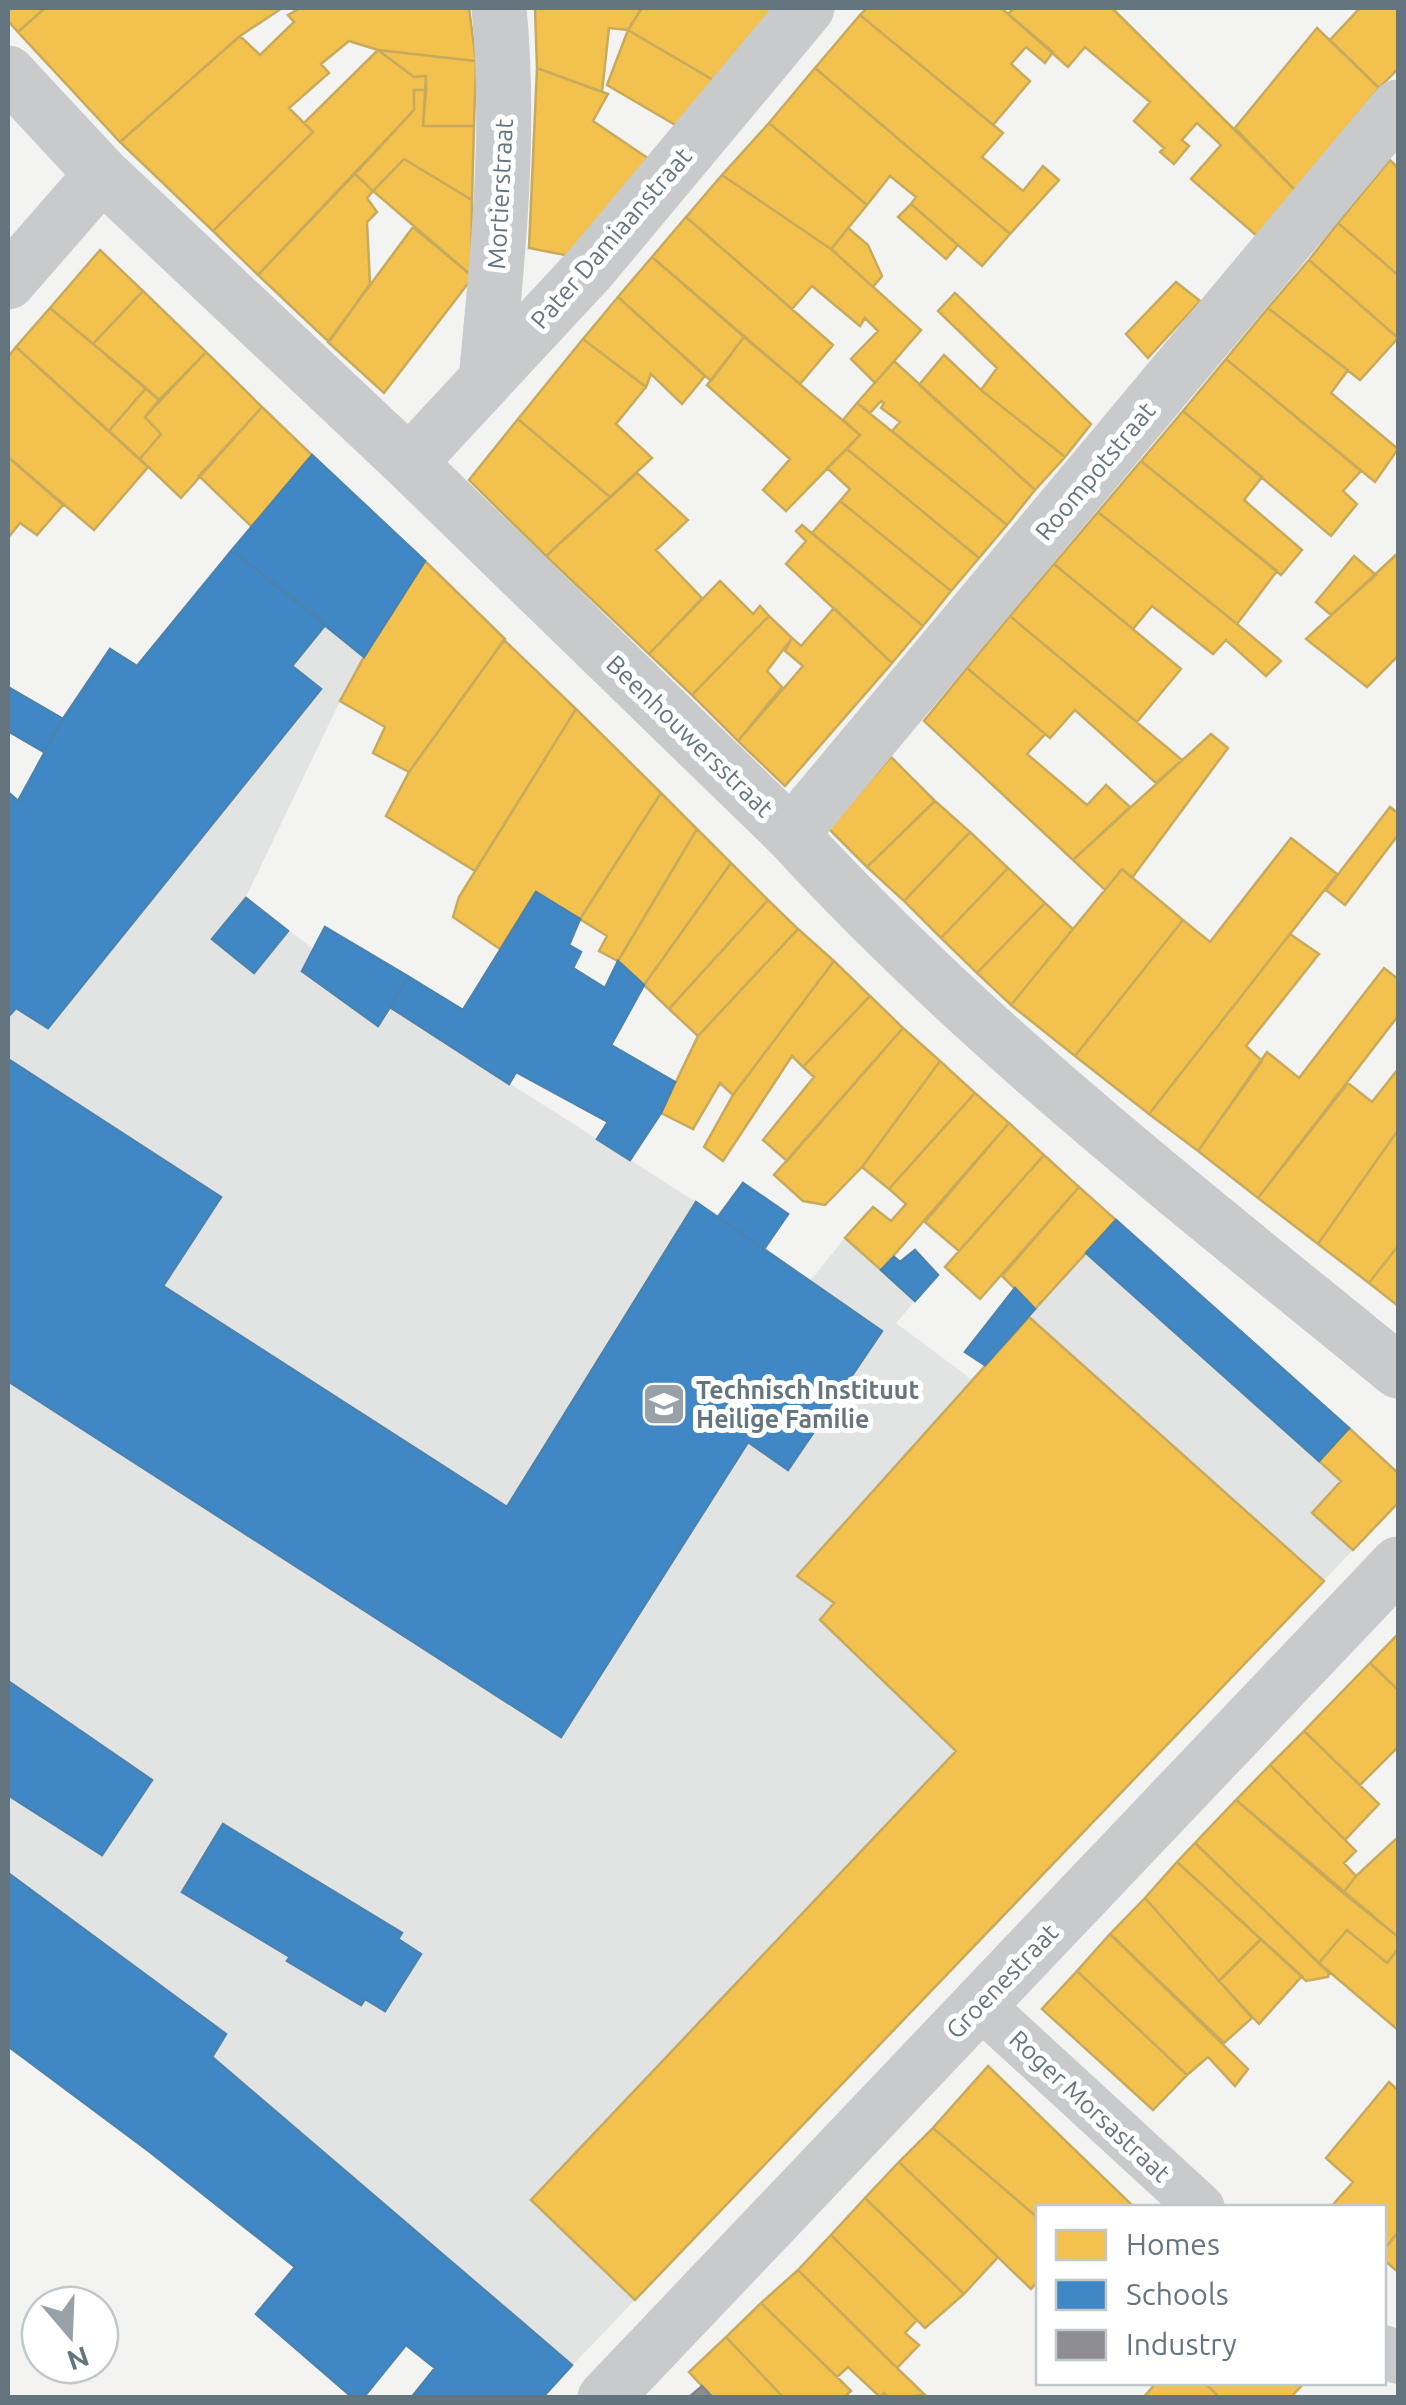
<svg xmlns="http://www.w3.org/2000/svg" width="1406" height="2405" font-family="Ubuntu,sans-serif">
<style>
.built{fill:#e2e3e3}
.homes{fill:#f2c14e;stroke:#c8aa5d;stroke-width:2.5}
.schools{fill:#3f88c5;stroke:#4a82b0;stroke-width:2.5}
.industry{fill:#8d8d92;stroke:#81868c;stroke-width:2.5}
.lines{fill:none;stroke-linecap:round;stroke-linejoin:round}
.pedestrian{stroke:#c8cacb;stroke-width:48}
.minor{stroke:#c8cacb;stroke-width:55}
.labels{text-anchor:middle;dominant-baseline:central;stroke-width:10;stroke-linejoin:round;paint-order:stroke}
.street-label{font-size:25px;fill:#65757f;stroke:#fff}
.poi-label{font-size:25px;font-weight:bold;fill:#65757f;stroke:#fff;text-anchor:start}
</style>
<rect width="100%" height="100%" fill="#f3f3f2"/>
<path class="built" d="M312,455L425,561L364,657L340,701L246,897L313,949L302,971L390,1007L696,1202L810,1281L845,1238L915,1301L896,1323L971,1379L1116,1220L1398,1473V1503L542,2397H411L435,2368L406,2345L363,2397H353L256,2314L295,2267L150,2152L8,2046V792L18,800L63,719L110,649L137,665Z"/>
<path class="homes" d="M8,8H45L18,32L8,21Z
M45,8H282L240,36L120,142L18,32Z
M300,8H469L476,61L378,50L349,41L321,64L329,73L289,108L313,132L213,231L120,142L240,36L260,55L294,22L288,15Z
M535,8H642L628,30L609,28L602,92L537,68Z
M642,8H770L773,9L713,80L628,30Z
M867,8H1001L1053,52L1045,63L1026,47L1011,64L1030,81L993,125L860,15Z
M1014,8H1112L1296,191L1257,236L1191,179L1221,145L1197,123L1182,140L1189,146L1174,164L1160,152L1164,148L1134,121L1150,102L1085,47L1068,67L1008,14Z
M1360,8H1398V69L1379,88L1330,40Z
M860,15L1003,133L982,157L1023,191L1043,166L1059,180L1010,234L815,68Z
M1317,28L1379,88L1296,191L1235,128Z
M628,30L713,80L679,127L607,85Z
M378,50L414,77L426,76V90H414V110L258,275L213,231L313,132L304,123Z
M378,50L476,61L474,126H423L426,76L414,77Z
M537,68L608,94L593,121L652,161L575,257L529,248Z
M815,68L1010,234L982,266L911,204L916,197L890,176L867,205L769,123Z
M414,90H426L423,126H474L472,200L404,159L373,191L355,174L414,110Z
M769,123L867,205L831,249L722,175Z
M404,159L472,200L471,275L373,191Z
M1390,160L1398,168V275L1338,223Z
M355,174L373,191L367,198L377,212L367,222L370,284L329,342L258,275Z
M722,175L831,249L921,330L875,383L851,359L878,331L865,318L860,326L812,286L792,309L686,217Z
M911,204L958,245L946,259L898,217Z
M686,217L833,345L800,384L652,257Z
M1338,223L1398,275V338L1309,260Z
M413,227L473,277L384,393L328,342Z
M848,228L868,245L882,276L873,287L831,249Z
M100,250L143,291L93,344L50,308Z
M652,257L744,337L711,381L618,297Z
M1309,260L1398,338L1360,380L1268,308Z
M1176,282L1200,301L1148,358L1126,334Z
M143,291L206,352L159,400L93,344Z
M955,293L1091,424L1065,457L981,390L997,368L938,311Z
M618,297L705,376L682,404L651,374L646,387L583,339Z
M50,308L146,388L109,431L16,347Z
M1268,308L1348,370L1331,393L1398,449L1375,482L1226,359Z
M744,337L860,435L786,511L763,490L790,459L707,385Z
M583,339L646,387L616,424L652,458L610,497L518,419Z
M16,347L148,467L94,530L8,457V357Z
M206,352L262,407L181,498L140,459L161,434L145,417Z
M944,355L981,390L1065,457L1035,490L919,385Z
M1226,359L1361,471L1343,491L1357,504L1331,536L1183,411Z
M894,361L1035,490L1007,525L892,431L900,422L881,408L884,403L881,401L870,413L857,403Z
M146,388L159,400L145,417L161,434L140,459L109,431Z
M857,403L1007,525L979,558L847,449L860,435L843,420Z
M262,407L312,455L252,527L199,476Z
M1183,411L1262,477L1244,500L1302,550L1281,575L1141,461Z
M518,419L610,497L546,556L469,480Z
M847,449L979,558L951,591L840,501L850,489L827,468Z
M8,457L63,505L37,535L20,523L8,538Z
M1141,461L1277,571L1237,624L1098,512Z
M637,473L688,520L656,550L702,598L649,654L546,556Z
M840,501L951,591L923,626L812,533Z
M1098,512L1237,624L1281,661L1266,676L1226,640L1213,654L1152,606L1133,629L1054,564Z
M802,525L923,626L892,663L786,564L806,541L796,531Z
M1398,553V656L1367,687L1306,639Z
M1354,556L1376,575L1331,615L1316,602Z
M425,561L505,639L409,772L373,753L385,727L340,701L364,657Z
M1054,564L1181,669L1137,722L1010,616Z
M720,581L753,614L760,606L769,616L692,695L649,654Z
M834,608L892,663L785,786L738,741L803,666L785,651L792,638L801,646Z
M769,616L792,638L767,671L782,687L738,741L692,695Z
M1010,616L1182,760L1156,783L1075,710L1050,738L1045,734L967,668Z
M504,640L576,709L475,871L386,816L409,772Z
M967,668L1045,734L1027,754L1087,805L1106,785L1130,807L1073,860L924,721Z
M576,709L661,793L580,919L536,892L500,949L453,917L459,897Z
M1211,734L1228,748L1132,878L1122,869L1105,890L1073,860Z
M891,757L935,801L867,867L828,828Z
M661,793L697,829L618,961L599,951L607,936L580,919Z
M935,801L970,832L904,901L867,867Z
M1390,807L1398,813V835L1345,905L1326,890Z
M697,829L731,863L644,985L618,961Z
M970,832L1008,868L941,938L904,901Z
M1291,838L1337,874L1149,1114L1075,1056L1183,920L1210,942Z
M731,863L768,900L669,1009L644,985Z
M1008,868L1045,903L977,973L941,938Z
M1122,869L1183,920L1075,1056L1011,1005Z
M768,900L798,929L698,1036L669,1009Z
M1045,903L1073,929L1011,1005L977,973Z
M798,929L834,961L733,1095L720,1083L693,1129L661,1113L698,1036Z
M1290,934L1319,954L1246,1046L1262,1061L1198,1151L1149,1114Z
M834,961L870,996L803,1067L792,1056L723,1161L704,1147L733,1095Z
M1384,968L1398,979V1016L1258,1198L1198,1151L1267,1052L1299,1078Z
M870,996L903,1028L787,1161L763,1140L814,1077L803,1067Z
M903,1028L940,1061L862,1167L825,1205L803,1201L774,1175Z
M940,1061L975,1093L889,1189L862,1167Z
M1398,1069V1130L1318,1244L1258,1198L1348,1083L1372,1102Z
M975,1093L1009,1123L881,1270L845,1238L873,1207L891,1221L906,1204L889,1189Z
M1009,1123L1044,1155L959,1251L925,1222Z
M1398,1130V1246L1369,1283L1318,1244Z
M1044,1155L1079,1187L980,1299L945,1267Z
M1079,1187L1116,1220L1035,1309L1002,1276Z
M1398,1246V1306L1369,1283Z
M1029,1317L1324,1581L635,2300L531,2200L956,1751L820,1620L834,1603L797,1576Z
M1349,1428L1398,1473V1503L1353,1550L1312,1513L1341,1481L1319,1461Z
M1398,1634V1690L1370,1663Z
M1370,1663L1398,1690V1752L1396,1749L1360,1785L1304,1731Z
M1304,1731L1379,1804L1345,1840L1270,1765Z
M1270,1765L1356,1851L1344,1863L1356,1876L1343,1893L1236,1800Z
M1236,1800L1398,1937V1949L1387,1963L1347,1930L1319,1963L1195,1843Z
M1398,1837V1937L1343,1893L1356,1876Z
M1195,1843L1329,1973L1328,1977L1306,1981L1177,1862Z
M1177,1862L1261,1939L1219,1981L1145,1898Z
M1145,1898L1252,2018L1224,2043L1110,1934Z
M1347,1930L1387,1963L1398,1949V2030L1319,1963Z
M1110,1934L1248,2069L1235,2086L1208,2057L1187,2075L1077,1971Z
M1261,1939L1302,1976L1259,2024L1219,1981Z
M1077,1971L1187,2075L1153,2110L1042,2009Z
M988,2066L1135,2208H1038V2218L933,2128Z
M1389,2082L1398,2090V2232L1384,2250V2208H1330L1353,2182L1326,2158Z
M933,2128L1038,2218V2281L1031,2289L899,2162Z
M899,2162L998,2257L964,2294L865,2198Z
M865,2198L964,2294L925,2328L831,2235Z
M1398,2232V2272L1384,2260V2250Z
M831,2235L917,2320L905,2333L919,2345L897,2368L798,2270Z
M798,2270L897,2368L925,2395L889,2398L884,2393L880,2397L848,2367L837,2377L761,2303Z
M761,2303L837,2377L851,2391L843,2398H784L726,2337Z
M726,2337L784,2398H713L702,2386L689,2372Z
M1157,2382H1204L1220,2398H1143Z
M1204,2382H1305L1290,2398H1220Z"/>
<path class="schools" d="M312,455L425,561L364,657L232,550Z
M232,550L326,624L292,666L321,689L48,1028L16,1008L8,1017V792L18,801L63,719L110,649L137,666Z
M8,687L63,719L44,752L8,731Z
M536,892L580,919L569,945L581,952L573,968L605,988L618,961L644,985L611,1045L675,1082L661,1113L630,1160L597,1139L608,1122L516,1072L509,1084L390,1007L409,977L463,1010Z
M246,898L288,931L254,973L212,939Z
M325,927L409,977L378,1026L302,971Z
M8,1059L221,1197L163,1286L507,1507L696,1202L882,1331L788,1470L748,1442L561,1737L8,1381Z
M743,1183L788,1214L764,1249L718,1217Z
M1116,1220L1349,1428L1319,1461L1086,1253Z
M915,1250L938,1275L915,1301L881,1270L894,1257L900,1262Z
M1015,1288L1035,1309L985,1365L965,1352Z
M8,1681L152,1780L102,1855L8,1795Z
M223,1824L402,1933L398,1939L421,1954L385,2011L365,1999L361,2005L287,1961L290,1957L182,1892Z
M8,1873L226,2034L212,2057L572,2365L542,2398H411L435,2368L406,2345L363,2398H353L256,2314L295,2267L150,2152L8,2046Z"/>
<path class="industry" d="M702,2386L713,2398H688Z"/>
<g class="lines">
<path class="pedestrian" d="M979,2004L1201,2208
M1384,2349L1398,2360"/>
<path class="minor" d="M8,73L102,174L409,463L791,834C974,1034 1189,1200 1398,1371
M8,282L102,174
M486,380C498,256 511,132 499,8
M409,463L591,267L807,8
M791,834L1398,107
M605,2398L1398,1564"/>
</g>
<defs>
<g id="school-square" transform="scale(2.25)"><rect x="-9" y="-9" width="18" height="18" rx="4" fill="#97a1a7" stroke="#fff"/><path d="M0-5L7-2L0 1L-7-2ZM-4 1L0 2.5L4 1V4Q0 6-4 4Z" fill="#fff"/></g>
</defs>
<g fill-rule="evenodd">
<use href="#school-square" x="664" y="1404"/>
</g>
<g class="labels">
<g class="street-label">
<text transform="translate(500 194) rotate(-87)">Mortierstraat</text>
<text transform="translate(611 238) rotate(-49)">Pater Damiaanstraat</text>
<text transform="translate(1095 471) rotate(-50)">Roompotstraat</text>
<text transform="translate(690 736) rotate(44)">Beenhouwersstraat</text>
<text transform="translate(1002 1981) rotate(-46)">Groenestraat</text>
<text transform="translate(1090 2106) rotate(43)">Roger Morsastraat</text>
</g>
<g class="poi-label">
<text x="696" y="1390">Technisch Instituut<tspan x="696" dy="29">Heilige Familie</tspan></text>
</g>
</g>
<rect width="1406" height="2405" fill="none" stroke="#65757f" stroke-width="20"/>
<rect x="1036" y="2205" width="350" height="180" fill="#ffffff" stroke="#c1c8cc" stroke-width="2.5"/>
<rect x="1056" y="2230" width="50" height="30" fill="#f2c14e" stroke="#c1c8cc" stroke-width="2.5"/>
<text x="1126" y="2255" font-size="30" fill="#65757f">Homes</text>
<rect x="1056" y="2280" width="50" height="30" fill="#3f88c5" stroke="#c1c8cc" stroke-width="2.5"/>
<text x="1126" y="2305" font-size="30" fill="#65757f">Schools</text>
<rect x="1056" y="2330" width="50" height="30" fill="#8d8d92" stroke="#c1c8cc" stroke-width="2.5"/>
<text x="1126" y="2355" font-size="30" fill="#65757f">Industry</text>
<g transform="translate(70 2335) rotate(161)"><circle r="48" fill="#ffffff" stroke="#c1c8cc" stroke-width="2.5"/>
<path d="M0-8L18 38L0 25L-18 38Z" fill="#97a1a7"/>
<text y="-15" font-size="28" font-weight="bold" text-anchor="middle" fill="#65757f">N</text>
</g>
</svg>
